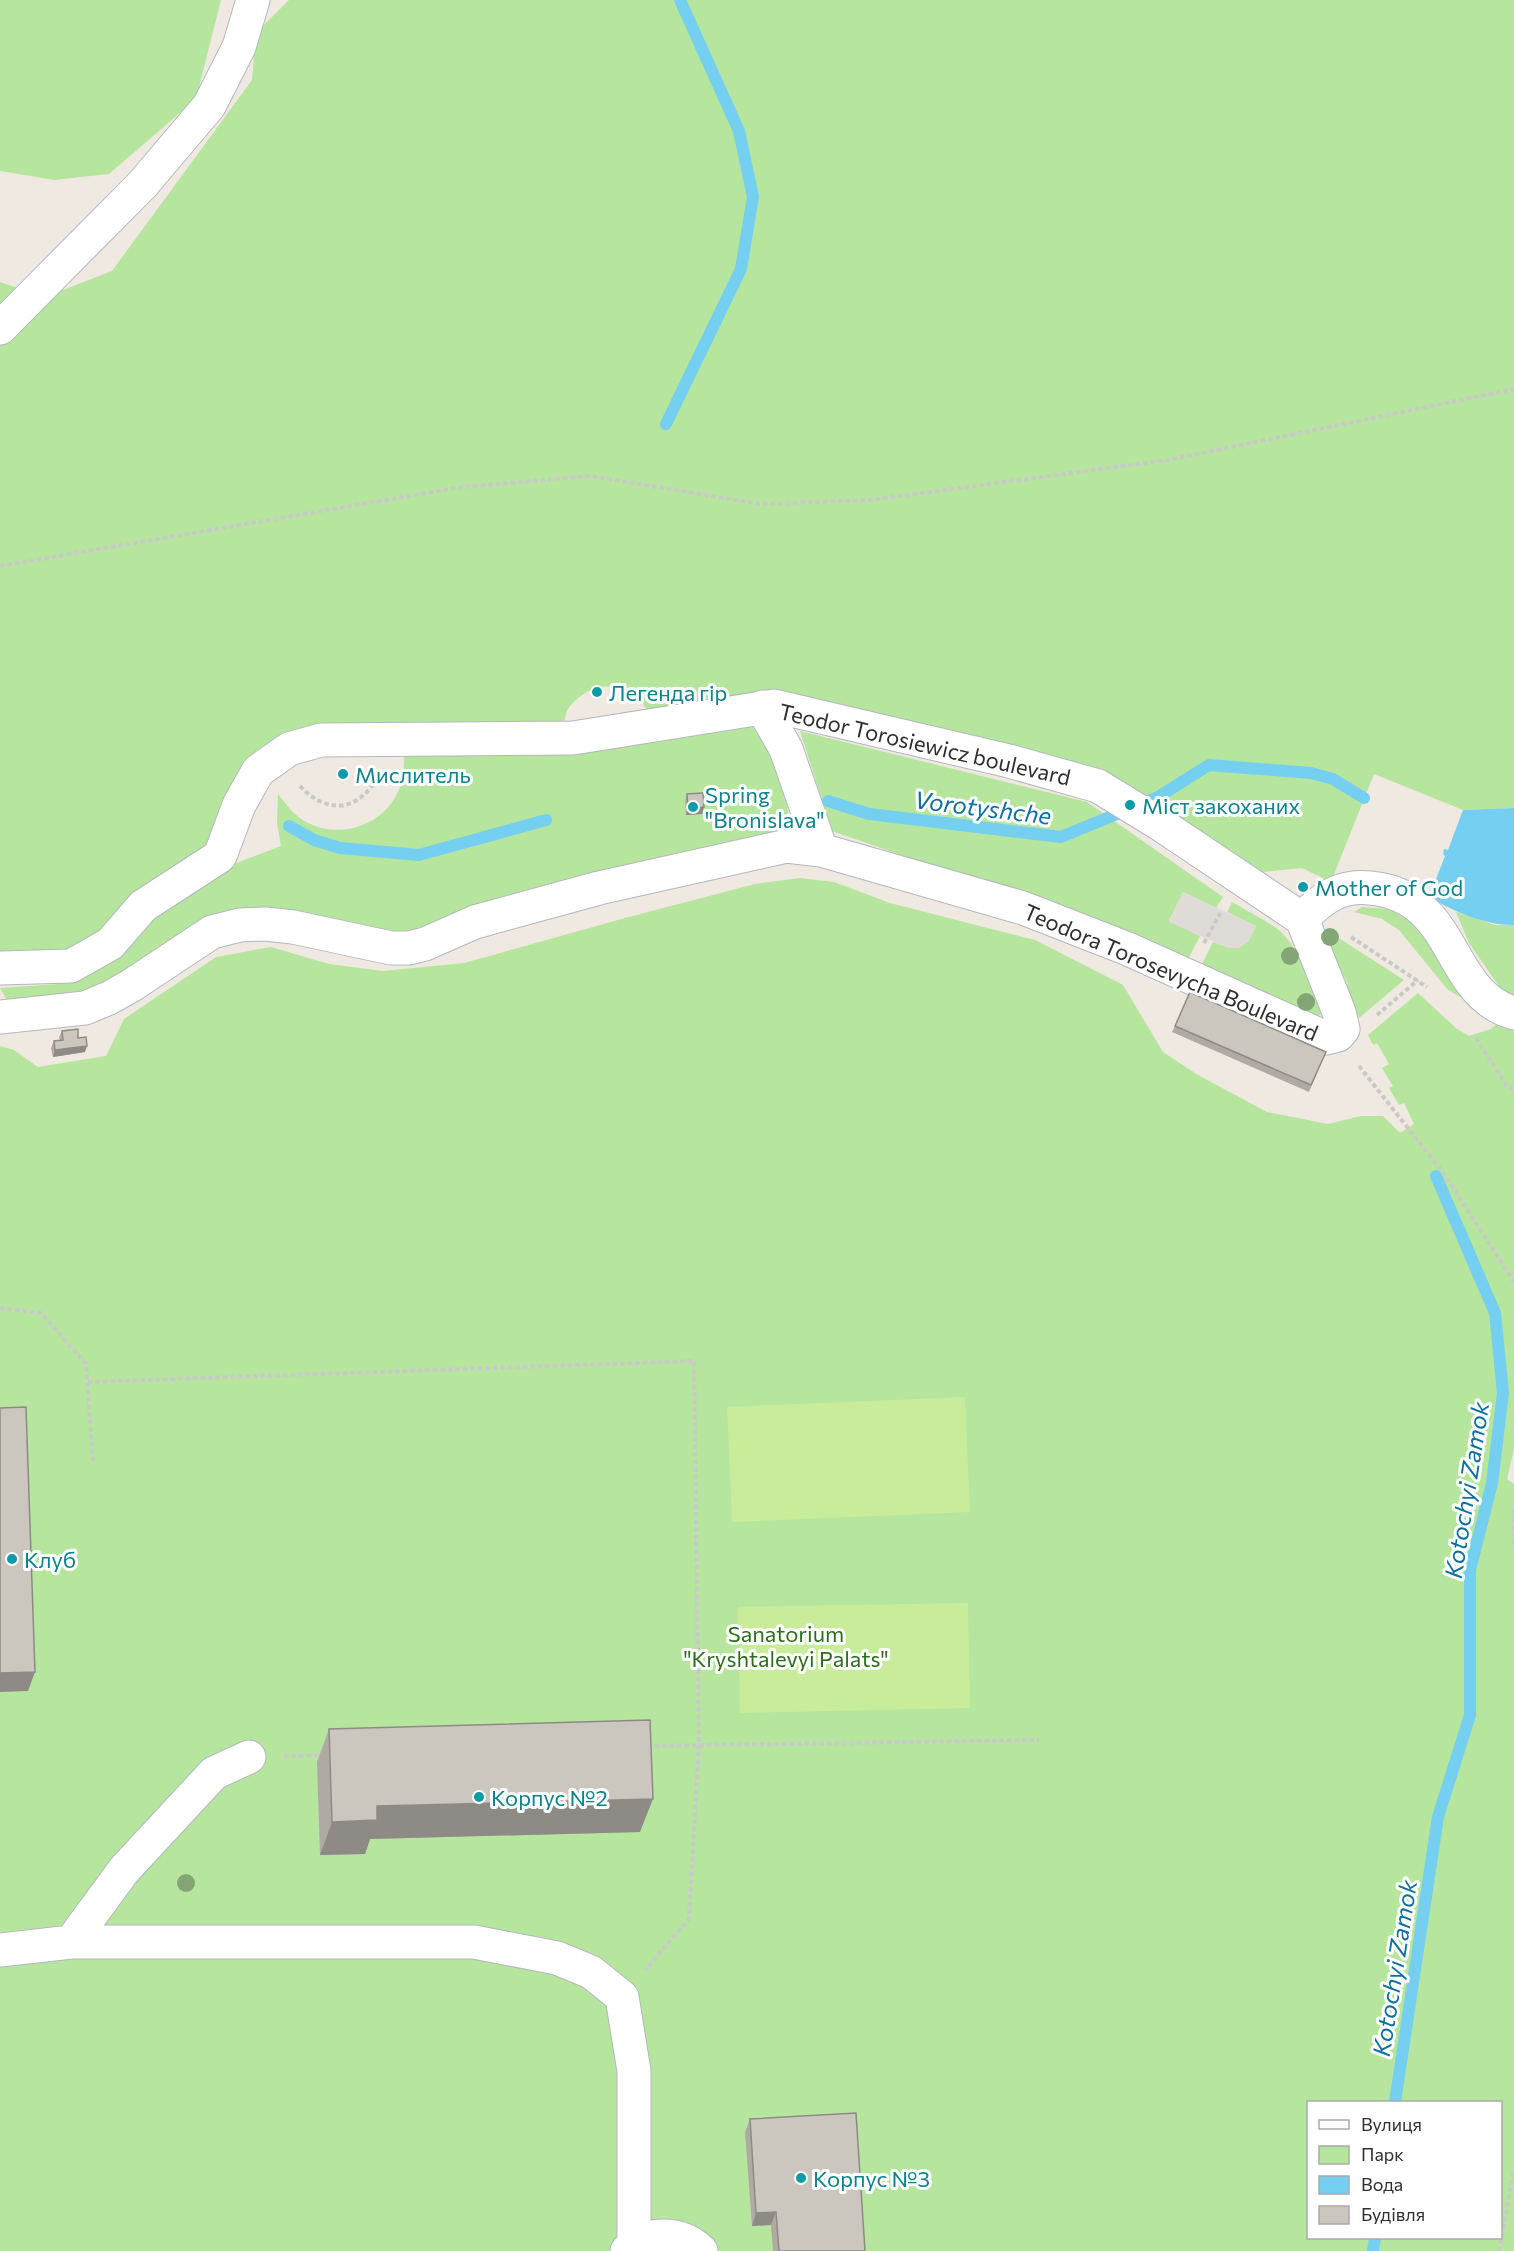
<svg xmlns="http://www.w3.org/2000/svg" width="1514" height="2251" font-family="Commissioner,sans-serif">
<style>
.green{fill:#b6e59e;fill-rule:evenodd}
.pitch{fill:#c9ec9a}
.plaza{fill:#dfdcd8}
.water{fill:#75cff0}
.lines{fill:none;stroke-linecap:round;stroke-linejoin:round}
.stream{stroke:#75cff0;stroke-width:12}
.minor-casing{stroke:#b4b7c1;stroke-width:35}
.path{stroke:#c9c9c9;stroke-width:4;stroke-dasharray:4.5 3;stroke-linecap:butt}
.minor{stroke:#fff;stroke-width:33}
.tree{fill:#84a574}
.wall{fill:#afaba4}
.shaded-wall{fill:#8e8b86}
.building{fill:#cbc7bf;stroke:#8e8b86;stroke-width:1.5}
.culture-dot{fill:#0f9aa8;stroke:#fff;stroke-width:2}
.labels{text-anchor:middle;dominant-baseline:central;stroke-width:6;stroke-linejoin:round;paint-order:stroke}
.culture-label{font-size:22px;fill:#0d838f;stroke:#fff;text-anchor:start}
.street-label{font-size:22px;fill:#2e2e2e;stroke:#fff}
.park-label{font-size:22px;fill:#2c6e1b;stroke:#fff}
.water-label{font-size:24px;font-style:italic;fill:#0d6fa3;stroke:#fff}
</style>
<rect width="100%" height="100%" fill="#efe9e1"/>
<path class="green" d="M0,0H221L196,99L109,174L54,180L0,171Z
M289,0H1514V808L1463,810L1374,774L1331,882L1302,868L1262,872L1098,770L776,693L651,717C639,691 614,678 587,692C580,696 571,703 567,711C565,716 564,723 563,729L293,735L210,845L79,948L0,958V282L45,297L112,271L252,80L256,33Z
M750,724C771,748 790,792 788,824L780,833L403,937L289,909L244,917L95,993L8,1002L0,988L58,984L92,969L116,955L149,925L159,911L226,867L281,846L277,823L278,794C287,805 295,817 308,823C340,839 381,826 397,794C404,781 404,767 404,753Z
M800,731L1087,802L1223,897L1216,908L1183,892L1169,921L1200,936L1187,961L1112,928L832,831Z
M800,878L834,882L890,903L1035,940L1123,985L1163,1052L1198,1075L1267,1112L1328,1124L1361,1116H1383L1400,1133L1414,1124L1404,1103L1399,1105L1389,1088L1393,1086L1382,1068L1389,1064L1377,1043L1373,1045L1368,1035L1418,993L1457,1029L1469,1036L1491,1029L1506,1015L1514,1017V1449L1507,1479L1514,1484V2251H0V1046L14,1050L38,1067L106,1056L124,1019L216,957L271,947L329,964L383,971L464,963L625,918L755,884ZM1308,2102H1500V2238H1308Z
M1232,902C1245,910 1274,924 1284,935C1298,950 1321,995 1321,1015L1314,1016L1201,966L1213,942C1237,952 1245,950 1256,926L1227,912Z
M1362,907L1390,909L1409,921L1476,997L1465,1000L1448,990L1399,930L1382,919L1354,912Z
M1456,912L1495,925H1514V1008L1469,943Z
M1309,919L1404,980L1359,1018L1343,987L1348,984L1329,948Z"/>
<path class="pitch" d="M965,1397L970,1512L732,1522L727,1407Z
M968,1603L970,1708L740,1713L738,1607Z"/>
<path class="plaza" d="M1183,892L1256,926L1249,941L1239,948H1228L1169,922Z"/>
<path class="water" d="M1514,808V925C1483,925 1456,912 1429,897L1445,856L1443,854L1444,849L1448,850L1463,810Z"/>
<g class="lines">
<path class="stream" d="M666,424L741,269L753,197L739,131L680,0
M828,801L869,814L1061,837L1158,797L1209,765L1311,773L1333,779L1364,798
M289,826L314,840L340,848L419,855L546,820
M1395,2102L1438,1817L1470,1715V1570L1492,1483L1503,1393L1495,1313L1436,1176
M1373,2251L1375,2238"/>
<g class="minor-casing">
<path id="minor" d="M0,328L142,185L209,106L239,47L253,0
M762,707L786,749L821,850
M1302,919C1322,898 1340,885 1370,888C1459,896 1444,993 1514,1013
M0,968L71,966L110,944L143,906L220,856L239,805L258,771L289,749L321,740L573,738L774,706L1009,761L1098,786L1160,824L1302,919L1339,1012L1343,1029L1338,1035L1326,1038L1128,949L1023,908L821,850L787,846L599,888L475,922L425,944L409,948H391L293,927L265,924L240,925L212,932L132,985L109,998L85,1008L0,1017
M71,1942H474L557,1958L591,1972L622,1997L634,2071V2245
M0,1950L71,1942L124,1870L214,1773L249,1757
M627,2251C648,2231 680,2231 701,2251"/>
</g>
<path class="path" d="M0,566L462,487L590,476L760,504L870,500L1168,460L1514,389
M300,786C327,815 359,812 378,776
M1351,937L1427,987
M1204,943L1222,910
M1377,1015L1418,980
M1476,1038L1507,1086L1514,1089
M1359,1066L1445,1175L1514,1282
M0,1308L41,1313L86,1364L93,1461
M88,1382L694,1361L699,1744L689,1919L645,1970
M1514,1510V1545
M647,1746L1039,1740
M284,1756L325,1755
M1499,2251L1514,2170"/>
<use href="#minor" class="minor"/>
</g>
<g class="tree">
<circle cx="1330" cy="937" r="9"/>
<circle cx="1290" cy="956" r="9"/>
<circle cx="1306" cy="1002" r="9"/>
<circle cx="186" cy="1883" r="9"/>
</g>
<path class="wall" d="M687,794L704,807L702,814L686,815L685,801Z
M1175,1026L1326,1052L1309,1092L1172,1032Z
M62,1031L78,1038L85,1052L53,1057L51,1048L54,1041L60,1040L59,1037Z
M329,1729L640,1832L370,1839L365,1854L320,1855L317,1762Z
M750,2119L865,2251H773L771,2225L752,2226L745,2132Z"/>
<path class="shaded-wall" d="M704,807L702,814L686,815L688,809Z
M87,1046L85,1052L53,1057L55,1050Z
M35,1672L28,1691L0,1692V1673Z
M653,1799L640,1832L370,1839L365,1854L320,1855L332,1822L377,1806Z
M776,2212L771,2225L752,2226L756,2213Z"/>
<path class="building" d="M703,793L704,807L688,809L687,794Z
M1190,992L1326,1052L1311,1085L1175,1026Z
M78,1029V1038L86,1037L87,1046L55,1050L54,1041L63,1040L62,1031Z
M26,1407L35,1672L0,1673V1408Z
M650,1720L653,1799L377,1806V1820L332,1822L329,1729Z
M856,2113L865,2251H779L776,2212L756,2213L750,2119Z"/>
<g class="culture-dot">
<circle cx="597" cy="692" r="6"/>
<circle cx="343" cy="774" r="6"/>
<circle cx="1130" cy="805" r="6"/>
<circle cx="693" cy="807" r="6"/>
<circle cx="1303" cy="887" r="6"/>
<circle cx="12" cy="1559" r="6"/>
<circle cx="479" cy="1797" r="6"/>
<circle cx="801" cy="2178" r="6"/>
</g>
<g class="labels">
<g class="culture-label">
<text x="609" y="692">Легенда гір</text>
<text x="355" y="774">Мислитель</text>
<text x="705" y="794">Spring<tspan x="705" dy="25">"Bronislava"</tspan></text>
<text x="1142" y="805">Міст закоханих</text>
<text x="1315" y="887">Mother of God</text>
<text x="24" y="1559">Клуб</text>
<text x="491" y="1797">Корпус №2</text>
<text x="813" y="2178">Корпус №3</text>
</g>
<g class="street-label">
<text transform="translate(925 744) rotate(13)">Teodor Torosiewicz boulevard</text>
<text transform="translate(1171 972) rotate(23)">Teodora Torosevycha Boulevard</text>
</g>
<g class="park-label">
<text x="786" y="1633">Sanatorium<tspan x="786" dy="25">"Kryshtalevyi Palats"</tspan></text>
</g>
<g class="water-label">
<text transform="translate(983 807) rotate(7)">Vorotyshche</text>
<text transform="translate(1466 1490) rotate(-81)">Kotochyi Zamok</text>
<text transform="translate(1394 1968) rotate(-81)">Kotochyi Zamok</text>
</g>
</g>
<rect x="1307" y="2101" width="195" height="138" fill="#ffffff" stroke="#ababab" stroke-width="1.5"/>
<rect x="1319" y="2120" width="30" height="9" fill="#ffffff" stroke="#ababab" stroke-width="1.5"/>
<text x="1361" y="2131" font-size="18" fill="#2e2e2e">Вулиця</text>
<rect x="1319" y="2146" width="30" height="18" fill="#b6e59e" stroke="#ababab" stroke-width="1.5"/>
<text x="1361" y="2161" font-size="18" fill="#2e2e2e">Парк</text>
<rect x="1319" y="2176" width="30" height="18" fill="#75cff0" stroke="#ababab" stroke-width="1.5"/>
<text x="1361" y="2191" font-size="18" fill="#2e2e2e">Вода</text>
<rect x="1319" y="2206" width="30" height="18" fill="#cbc7bf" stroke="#ababab" stroke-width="1.5"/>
<text x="1361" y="2221" font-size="18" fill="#2e2e2e">Будівля</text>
</svg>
